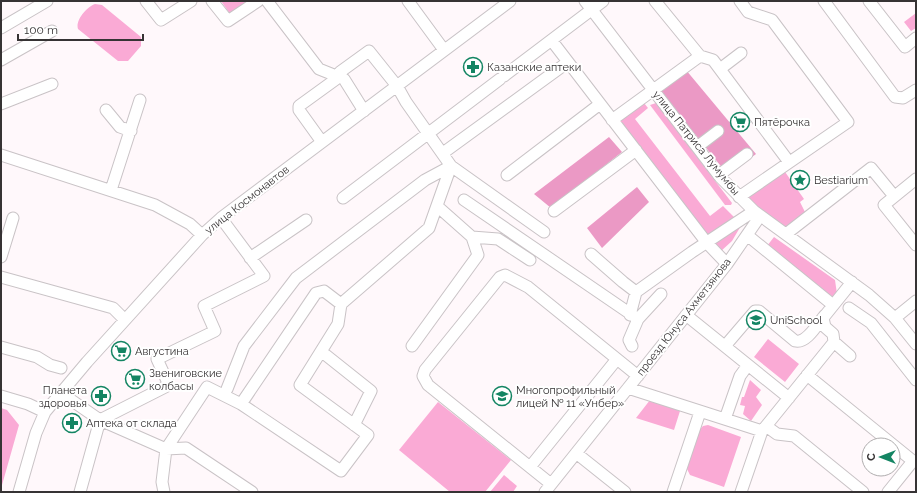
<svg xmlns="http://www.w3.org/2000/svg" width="917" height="493" font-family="Raleway,sans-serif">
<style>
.green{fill:#faaad5}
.forest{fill:#eb99c5}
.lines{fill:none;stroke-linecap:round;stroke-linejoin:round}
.minor-casing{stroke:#c9c3c6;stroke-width:13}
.minor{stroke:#fff;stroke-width:11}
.labels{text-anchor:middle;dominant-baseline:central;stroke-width:4;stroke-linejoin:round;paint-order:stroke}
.poi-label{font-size:11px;fill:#363334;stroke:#fff;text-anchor:start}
.street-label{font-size:11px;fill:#363334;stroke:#fff}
</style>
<rect width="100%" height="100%" fill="#fff8fb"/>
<path class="green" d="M221,1H247L230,14Z
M95,4L102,5L141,37V46L128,61H118L78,29C75,20 87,7 95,4Z
M916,13V28L911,31L904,22Z
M644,103L648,108L635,119L710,216L723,206L735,218L708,236L618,122Z
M656,103L732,203L731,205H725L650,105Z
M783,169L804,199L800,202L806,214L786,230L743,198Z
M742,224L732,241L720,252L712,244Z
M774,237L835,280L837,294L833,300L767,246Z
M768,339L799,364L785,382L754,357Z
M750,380L761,390L756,397L762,405L751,421L743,414L745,406L740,405L742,397H744Z
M650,400L680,411L674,430L636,418Z
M438,402L511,460L485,492H450L399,450Z
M1,408L7,410L19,425L2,485Z
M708,425L741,437L724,487L690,475L687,469L700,429L703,426Z
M504,475L517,486L513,492H490Z"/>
<path class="forest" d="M686,70L756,154L728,175L661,92Z
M609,137L622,152L551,208L534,194Z
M637,187L649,202L602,248L587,228Z"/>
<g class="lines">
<g class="minor-casing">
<path id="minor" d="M146,1L161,20L191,1
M212,1L228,21L258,1
M267,1L319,69L344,79L364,111
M408,1L444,50
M585,1L720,177L754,211L869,295L895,318L916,344
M655,1L700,56L713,60L789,162
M824,1L895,97L903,98L916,90
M869,1L905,47L916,38
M1,28L47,1
M552,41L707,243L727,264
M1,60L52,31
M720,69L741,53
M504,76L603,1
M1,104L52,84
M106,110L120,127L131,131
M612,120L700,56
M697,147L718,131
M443,153L568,62
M1,155L155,205L190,224L202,235
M507,175L600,104
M719,175L747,154
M916,179L884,205L916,245
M111,190L140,100
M739,197L848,122L772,20L748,12L740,1
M343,198L500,79
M464,200L638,319L661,294
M554,211L636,150
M786,234L871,168L894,196
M747,235L833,305
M472,237L498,239L530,260
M591,254L623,282L636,292
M1,257L13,218
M250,258L306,220
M1,277L113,308L125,320
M849,308L871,323L916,380
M630,315L636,292L692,252L754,211
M686,315L789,398
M895,318L916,301
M834,342L850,356
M412,346L478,255L472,237L437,206
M632,346L629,340L638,319
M725,346L755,311H759L795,341C807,344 818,323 825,315
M1,347L37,357L50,365L61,368
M322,352L371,391L354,425
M807,375L913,461L888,492
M628,388L762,431
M227,389L244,346L296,278L425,180L451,166L544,232
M61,393L100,420L80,492
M1,396L28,404L45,412
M241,404L341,471L368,435L300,385L338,324L341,304
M725,419L740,376L748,365
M100,420L166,449L207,387L241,404L316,293L324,291L341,304L429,228L451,166L406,102L397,86L369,51L340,72L339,77L299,106V110L322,142
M100,420L169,385L157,359L215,331L204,306L264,276L221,218
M766,426L777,434L794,436L863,492
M576,453L625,492
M530,467L617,359
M551,484L428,385L423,376L425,370L500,277L505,275L528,287L638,376
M19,492L36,433L45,412L87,362L202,235L221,218L510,1
M164,492L162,482L166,449L186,448L252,492
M545,492L727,264L760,216
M673,492L700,412
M741,492L762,431L834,342L833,334L825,327L823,318L852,282"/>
</g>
<use href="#minor" class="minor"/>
</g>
<defs>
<g id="pharmacy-ring" transform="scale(1)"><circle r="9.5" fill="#fff" stroke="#148563" stroke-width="1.5"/><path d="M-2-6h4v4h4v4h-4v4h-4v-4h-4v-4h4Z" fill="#148563"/></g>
<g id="supermarket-ring" transform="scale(1)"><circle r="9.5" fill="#fff" stroke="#148563" stroke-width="1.5"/><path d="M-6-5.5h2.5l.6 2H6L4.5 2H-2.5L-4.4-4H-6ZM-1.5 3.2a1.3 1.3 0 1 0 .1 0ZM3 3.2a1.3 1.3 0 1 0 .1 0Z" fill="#148563"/></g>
<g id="sight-ring" transform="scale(1)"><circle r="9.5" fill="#fff" stroke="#148563" stroke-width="1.5"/><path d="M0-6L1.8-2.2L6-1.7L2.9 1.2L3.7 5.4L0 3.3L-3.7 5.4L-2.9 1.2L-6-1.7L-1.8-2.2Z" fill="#148563"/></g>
<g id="school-ring" transform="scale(1)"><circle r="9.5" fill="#fff" stroke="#148563" stroke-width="1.5"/><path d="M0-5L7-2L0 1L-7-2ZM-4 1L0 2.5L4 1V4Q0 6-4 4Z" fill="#148563"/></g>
</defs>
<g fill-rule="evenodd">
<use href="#pharmacy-ring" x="473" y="67"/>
<use href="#supermarket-ring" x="740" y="122"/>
<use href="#sight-ring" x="800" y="180"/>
<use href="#school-ring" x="756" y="320"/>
<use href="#supermarket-ring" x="121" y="351"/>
<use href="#supermarket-ring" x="135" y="379"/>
<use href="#pharmacy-ring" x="101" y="396"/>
<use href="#school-ring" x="502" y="396"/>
<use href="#pharmacy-ring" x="72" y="423"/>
</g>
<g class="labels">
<g class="poi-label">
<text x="487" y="67">Казанские аптеки</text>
<text x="754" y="122">Пятёрочка</text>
<text x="814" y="180">Bestiarium</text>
<text x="770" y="320">UniSchool</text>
<text x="135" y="351">Августина</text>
<text x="149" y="373">Звениговские<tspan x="149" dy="13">колбасы</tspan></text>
<text x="87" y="390" text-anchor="end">Планета<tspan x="87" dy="13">здоровья</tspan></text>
<text x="516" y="390">Многопрофильный<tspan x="516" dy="13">лицей № 11 «Унбер»</tspan></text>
<text x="86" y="423">Аптека от склада</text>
</g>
<g class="street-label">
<text transform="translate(696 143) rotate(51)">улица Патриса Лумумбы</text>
<text transform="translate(247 200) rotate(-38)">улица Космонавтов</text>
<text transform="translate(684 317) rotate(-52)">проезд Юнуса Ахметзянова</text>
</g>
</g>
<rect width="917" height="493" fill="none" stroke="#363334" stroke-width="4"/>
<g transform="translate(881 457) rotate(270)"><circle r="19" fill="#ffffff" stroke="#afadae"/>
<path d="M0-3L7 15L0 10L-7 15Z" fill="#148563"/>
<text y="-6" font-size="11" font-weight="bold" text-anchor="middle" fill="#363334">С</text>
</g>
<path d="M18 34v6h125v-6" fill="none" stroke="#363334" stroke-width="2"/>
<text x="24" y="34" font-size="12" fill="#363334" stroke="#ffffff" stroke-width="3" paint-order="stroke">100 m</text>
</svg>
